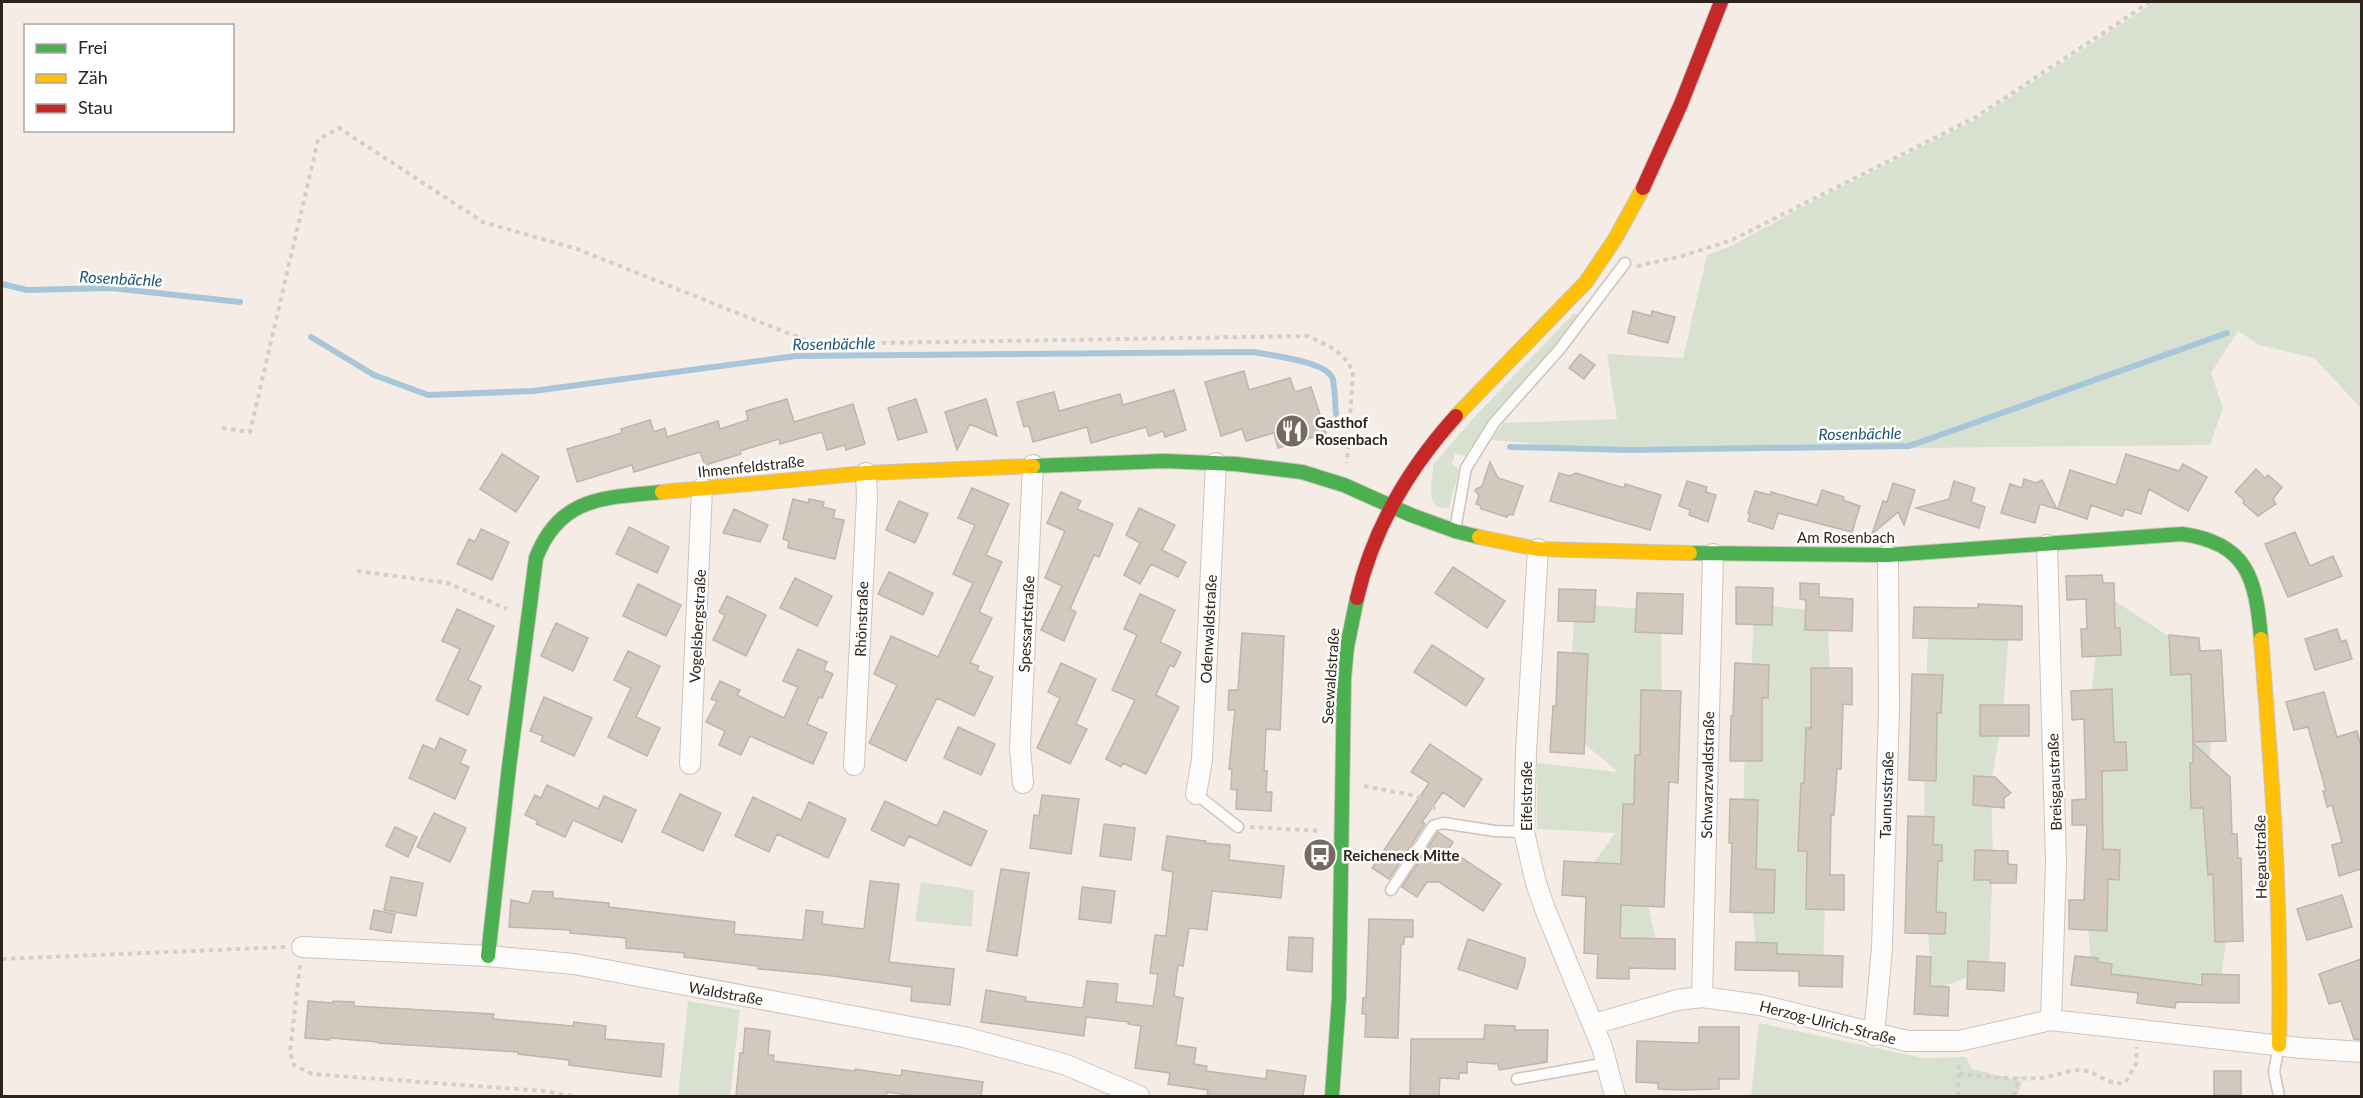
<svg xmlns="http://www.w3.org/2000/svg" width="2363" height="1098" font-family="Lato,sans-serif">
<style>
.green{fill:#d8e1d0}
.lines{fill:none;stroke-linecap:round;stroke-linejoin:round}
.stream{stroke:#a8c6da;stroke-width:6}
.building{fill:#d3c8bd;stroke:#bdb5ae;stroke-width:1.5}
.lane-casing{stroke:#ccc3bc;stroke-width:13}
.street-casing{stroke:#ccc3bc;stroke-width:22}
.fast-casing{stroke:#ccc3bc;stroke-width:16}
.slow-casing{stroke:#ccc3bc;stroke-width:16}
.jam-casing{stroke:#ccc3bc;stroke-width:16}
.path{stroke:#d2cecb;stroke-width:4;stroke-dasharray:4.5 4.5;stroke-linecap:butt}
.lane{stroke:#fefcfb;stroke-width:10}
.street{stroke:#fefcfb;stroke-width:20}
.fast{stroke:#4caf50;stroke-width:14}
.slow{stroke:#ffc107;stroke-width:14}
.jam{stroke:#c62828;stroke-width:14}
.labels{text-anchor:middle;dominant-baseline:central;stroke-width:5;stroke-linejoin:round;paint-order:stroke}
.poi-label{font-size:15px;font-weight:bold;fill:#2e241c;stroke:#fff;text-anchor:start}
.street-label{font-size:15px;fill:#2e241c;stroke:#fff}
.water-label{font-size:16px;font-style:italic;fill:#1d5575;stroke:#fff}
</style>
<rect width="100%" height="100%" fill="#f5ede5"/>
<path class="green" d="M2155,2H2361V408L2314,358L2259,345L2238,331L2211,373L2223,408L2210,445L1622,451L1491,440L1504,423L1617,419L1607,354L1683,358L1707,255L1733,245L1814,201L1977,119Z
M1574,313L1579,316V319L1490,421L1465,456L1455,453L1452,464L1459,470L1449,508C1422,511 1434,479 1433,465L1477,414Z
M2087,583L2187,648L2211,708L2210,776L2230,913L2221,979L2161,989L2091,966L2087,911L2101,859L2086,809L2091,700L2098,635Z
M1575,604L1661,610L1662,708L1644,886L1659,955L1602,942L1582,879L1615,833L1537,829V763L1618,772L1567,729Z
M1754,604L1827,612L1831,687L1823,972L1757,955L1743,821L1745,739L1751,681Z
M1929,614H2010L2003,715L1991,783L1993,859L1989,970L1932,990L1926,906L1924,832L1926,688Z
M921,882L974,890L972,927L915,921Z
M688,1001L740,1010L730,1096H678Z
M1759,1023L1923,1058L1966,1057L1972,1069L2022,1081L2018,1096H1751Z"/>
<g class="lines">
<path class="stream" d="M2,284L27,290L111,288L240,302
M311,337L374,375L428,395L533,391L796,356L1254,352C1271,356 1329,361 1333,380C1335,390 1335,403 1336,414
M1510,447L1631,450L1909,446L2227,333"/>
</g>
<path class="building" d="M1633,311L1651,316L1652,311L1675,317L1668,343L1628,333Z
M1580,354L1595,365L1584,379L1569,368Z
M1244,371L1249,390L1290,378L1295,392L1311,387L1326,433L1278,448L1274,433L1246,441L1242,429L1221,436L1205,382Z
M1174,390L1186,430L1165,437L1163,431L1149,436L1146,427L1091,443L1087,427L1033,442L1029,426L1024,427L1017,402L1054,392L1059,411L1120,394L1123,405Z
M787,399L794,422L853,404L865,444L846,450L845,445L827,450L822,432L780,444L779,439L740,451L741,454L705,465L700,452L634,472L632,465L577,482L567,449L622,433L621,429L650,420L654,432L665,428L667,437L718,421L720,429L748,420L746,411Z
M916,399L927,432L898,440L888,408Z
M986,399L997,436L970,424L957,450L945,412Z
M502,454L539,477L516,512L480,489Z
M2126,454L2179,471L2183,464L2207,477L2188,511L2149,489L2141,514L2125,509L2122,516L2091,505L2087,519L2058,509L2070,470L2116,485Z
M1490,462L1498,478L1523,486L1513,515L1509,514L1507,517L1481,509L1480,505L1476,504L1479,496L1475,490L1482,486Z
M2256,469L2265,478L2268,475L2282,487L2273,499L2276,504L2258,516L2243,503L2244,500L2235,492Z
M1559,473L1570,476L1576,473L1624,488L1625,484L1661,495L1650,530L1550,501Z
M2024,479L2036,483L2042,480L2057,509L2040,504L2035,523L2001,513L2010,484L2022,488Z
M1687,481L1707,487L1706,492L1716,495L1708,522L1689,515L1690,510L1679,506Z
M1954,481L1975,488L1971,502L1985,507L1979,528L1916,508L1949,499Z
M1893,483L1915,490L1904,525L1898,512L1872,534L1883,501L1887,502Z
M972,488L1009,504L986,555L1002,562L979,612L992,618L970,663L979,666L977,670L993,677L974,716L937,698L906,761L869,743L897,685L874,674L891,636L938,657L973,583L953,574L975,525L958,518Z
M1822,490L1844,497L1843,500L1860,506L1852,532L1778,513L1773,529L1748,521L1750,514L1748,513L1755,491L1770,495L1771,492L1817,505Z
M1061,492L1081,501L1077,509L1113,524L1099,557L1094,555L1070,609L1076,612L1064,641L1041,630L1062,586L1045,578L1065,531L1047,523Z
M793,499L808,503L809,499L824,502L823,507L835,510L833,518L844,520L835,559L788,548L789,541L783,539Z
M899,501L928,514L915,543L886,530Z
M1139,508L1175,525L1162,550L1186,562L1178,577L1151,564L1140,584L1124,575L1140,543L1126,535Z
M734,509L768,525L760,542L723,533Z
M629,527L669,547L657,573L616,554Z
M481,529L509,542L492,580L457,564L469,539L475,542Z
M2295,532L2310,566L2333,556L2342,576L2288,597L2265,544Z
M1453,567L1505,601L1487,628L1435,593Z
M889,572L933,593L923,615L878,594Z
M2102,575L2103,583H2114L2115,628H2120L2121,655L2082,657L2081,629H2087L2086,599L2067,600L2066,576Z
M795,578L832,596L817,626L780,608Z
M1800,583L1819,584V597L1853,599L1852,631L1805,630L1806,600L1800,599Z
M638,584L681,605L666,636L623,616Z
M1736,587L1773,588L1772,625L1736,624Z
M1559,589L1596,590L1594,622L1558,621Z
M1637,593L1683,594L1682,634L1635,632Z
M1140,594L1175,610L1160,642L1181,652L1174,667L1170,665L1156,695L1179,707L1146,774L1123,763L1121,767L1106,759L1135,700L1112,690L1137,635L1124,629Z
M727,596L766,615L746,656L713,640L725,615L719,612Z
M1978,604L2022,606V640L1913,638L1914,607L1978,608Z
M457,609L494,626L468,680L481,686L468,715L436,700L460,649L442,641Z
M556,623L588,638L573,671L541,656Z
M2337,629L2341,642L2346,640L2352,659L2315,670L2305,639Z
M1242,633L1284,636L1280,730L1266,729L1264,771H1267L1266,792H1272L1271,811L1236,809L1237,790L1231,789L1232,769H1229L1235,710H1228L1229,690H1238Z
M2169,635L2199,638L2200,651L2221,650L2226,741L2193,742L2191,674L2171,675Z
M1432,645L1484,679L1466,706L1414,672Z
M798,649L827,662L824,670L833,674L822,698L819,697L807,724L827,733L813,764L750,736L741,755L719,745L725,731L706,722L717,701L711,699L720,681L740,690L737,695L784,718L798,687L783,681Z
M628,651L660,666L636,717L660,728L647,756L608,737L631,688L614,680Z
M1558,652L1588,654L1584,754L1550,752L1553,706H1556Z
M1061,663L1096,679L1076,724L1087,729L1070,764L1037,748L1060,698L1048,692Z
M1735,663L1769,665L1768,698H1762V761H1730L1731,716H1733Z
M1811,668H1852V705L1843,704L1841,769H1837L1834,815H1831L1830,875H1844V910L1806,909L1807,851H1798L1801,783H1804L1806,728H1811Z
M1912,674L1943,675L1941,713H1937L1936,781L1909,780Z
M2112,689L2114,742H2126L2127,770L2102,771L2103,849L2120,850L2119,880L2108,879L2107,931L2069,929V900H2084L2087,825H2072V800L2086,799L2084,719L2072,720L2071,691Z
M1641,690L1681,691L1678,783L1669,782L1664,907L1621,905L1620,938L1675,939V969L1629,968V979L1597,978L1598,954L1584,953L1586,897L1562,895L1564,861L1621,864L1623,804H1634L1635,755H1640Z
M2324,692L2337,737L2357,731L2361,746V869L2339,876L2332,845L2342,842L2332,805L2327,807L2323,791H2326L2308,727L2294,730L2286,702Z
M544,697L592,718L574,756L541,741L543,736L530,731Z
M1980,705H2029V736H1980Z
M958,727L995,744L981,775L944,758Z
M440,738L466,750L460,763L469,767L455,799L409,778L423,745L435,750Z
M2193,743L2230,777L2232,834H2237L2238,858H2241L2243,941L2215,942L2213,874L2208,875L2203,808H2191L2190,763H2193Z
M1430,744L1482,779L1464,807L1443,792L1422,822L1425,824L1389,879L1372,868L1429,783L1411,772Z
M1974,776L1995,777L2011,793L2004,798V808L1973,805Z
M547,785L598,809L604,796L636,810L622,842L573,820L565,837L536,824L538,821L525,815L535,795L541,798Z
M680,794L721,813L703,851L662,832Z
M1042,795L1079,799L1071,854L1030,848L1034,815L1039,816Z
M753,797L801,820L809,802L846,819L828,858L777,834L769,852L735,836Z
M1730,799L1758,800L1756,869L1775,870L1774,913L1730,912L1732,843H1729Z
M885,801L937,826L944,811L987,831L971,866L909,836L904,846L871,830Z
M434,813L466,828L450,862L417,847Z
M1908,816L1934,817L1933,845H1942V861H1938L1936,912L1946,913L1945,934L1905,933Z
M1104,824L1135,828L1131,860L1100,856Z
M395,827L417,837L408,857L386,846Z
M1438,832L1453,842L1449,849L1501,884L1483,911L1439,882H1427L1417,897L1402,887Z
M1167,836L1206,841L1205,843L1230,845L1229,860L1284,866L1281,898L1212,891L1207,930L1189,928L1183,966L1178,965L1174,996L1183,998L1176,1045L1196,1048L1194,1064L1207,1066L1206,1071L1266,1079L1267,1070L1306,1076L1303,1096H1207L1208,1090L1168,1084L1170,1073L1135,1068L1141,1026L1128,1024L1129,1022L1086,1017L1084,1036L981,1022L986,990L1026,997L1025,1001L1083,1008L1087,981L1118,984L1116,1002L1153,1006L1158,974L1150,973L1155,935L1166,936L1173,872L1162,870Z
M1975,850L2008,851V864L2017,865L2016,883H1990V880H1974Z
M1001,869L1029,873L1017,956L987,951Z
M391,877L423,883L416,916L384,910Z
M870,881L899,884L889,962L954,969L950,1005L911,1001L912,987L825,975L758,969V966L684,957L685,953L626,948V938L570,933V930L509,927L511,900L529,904L533,891L553,892V898L609,903V907L735,922L734,934L803,940L806,910L823,912L822,924L864,929Z
M1082,887L1115,891L1111,923L1079,919Z
M2342,895L2352,927L2307,940L2297,909Z
M374,910L395,914L391,933L370,929Z
M1369,919L1413,920V937H1404V944H1401L1398,1038L1365,1037L1366,1014H1362L1363,998H1366Z
M1289,937L1313,938L1312,972L1287,970Z
M1468,939L1525,958V964L1517,989L1458,969Z
M1736,942L1777,943V954L1843,956L1842,987L1799,986V971L1735,970Z
M1917,956L1931,957L1930,986L1949,987L1948,1016L1914,1014Z
M2075,956L2098,958V962L2112,964L2111,974L2202,985V974L2239,975V1003L2176,1002L2175,1008L2137,1003L2138,993L2071,985Z
M2361,959V1040L2354,1039L2341,1001L2329,1004L2319,974Z
M1968,961L2005,963L2004,991L1967,989Z
M308,1001L333,1003V1001L354,1002V1006L494,1014L493,1019L573,1026L574,1022L606,1026L605,1039L664,1044L661,1077L569,1065V1060L518,1054V1052L378,1043V1042L330,1038V1040L305,1038Z
M1485,1025L1515,1026V1030H1548L1547,1062L1499,1070L1498,1064L1467,1062V1073H1459V1079L1440,1078L1439,1096H1410L1411,1039H1484Z
M1699,1027H1739V1079H1719V1089L1682,1090L1658,1089V1083L1636,1082L1637,1041L1699,1043Z
M745,1028L770,1031L768,1055H774L773,1061L855,1071V1069L901,1076L902,1070L983,1082L981,1096H915L887,1092L886,1096H736L740,1053H743Z
M2214,1071H2241V1095H2214Z"/>
<g class="lines">
<g class="lane-casing">
<path id="lane" d="M1455,530L1466,468L1494,423L1559,350L1625,263
M1196,794L1238,827
M1391,890L1433,826L1443,823L1495,831L1524,832
M1517,1079L1607,1063
M2279,1096L2274,1072L2279,1045"/>
</g>
<g class="street-casing">
<path id="street" d="M2047,545L2056,862L2051,1020
M1538,549L1526,752L1524,832L1536,883L1545,909L1602,1047L1615,1096
M690,764L702,488
M854,765L867,497L866,473
M1023,783L1020,747L1033,465
M1196,794L1202,760L1216,463
M302,947L488,956L574,964L964,1037L1064,1064L1139,1096
M1702,997L1713,554
M1594,1024L1677,1000L1702,997L1760,1005L1907,1041H1959L2051,1020L2301,1048L2362,1052
M1874,1035L1882,948L1889,708L1888,555"/>
</g>
<g class="fast-casing">
<path id="fast" d="M1033,466L1164,461L1236,464L1302,472L1344,485L1411,515L1455,531L1479,537
M1690,553L1888,555L2182,534C2248,543 2256,579 2261,639
M488,956L509,767L536,558C560,496 604,498 662,492
M1332,1096L1339,998L1344,678L1347,647L1357,598"/>
</g>
<g class="slow-casing">
<path id="slow" d="M1456,416L1586,282L1615,239L1643,188
M662,492L866,473L1033,466
M1479,537L1538,549L1690,553
M2261,639C2272,774 2282,909 2279,1045"/>
</g>
<g class="jam-casing">
<path id="jam" d="M1643,188L1681,104L1721,2
M1357,598C1373,529 1409,468 1456,416"/>
</g>
<path class="path" d="M1637,266L1682,256L1732,240L1976,117L2150,2
M222,428L250,432L318,140L339,128L483,222L577,249L815,344L1308,336C1328,346 1344,351 1353,372L1347,463
M357,571L448,583L507,609
M1364,786L1417,796L1438,811
M1250,827L1321,831
M2,959L286,947
M300,965L290,1052L294,1065L312,1074L544,1091L572,1096
M1959,1074C1985,1076 2014,1080 2040,1078C2054,1077 2066,1070 2081,1070C2098,1071 2104,1085 2125,1083L2136,1064L2137,1047
M1958,1096L1959,1060
M2014,1096L2019,1077"/>
<use href="#lane" class="lane"/>
<use href="#street" class="street"/>
<use href="#fast" class="fast"/>
<use href="#slow" class="slow"/>
<use href="#jam" class="jam"/>
</g>
<defs>
<g id="restaurant-disc" transform="scale(1.725)"><circle r="9.5" fill="#746a62" stroke="#fff"/><path d="M-5-6h1v4h1v-4h1v4h1v-4h1v5L-1.5 .5V6h-2V.5L-5-1ZM5-6V6H3V1.5H1.5Q1.5-4 5-6Z" fill="#fff"/></g>
<g id="bus-disc" transform="scale(1.725)"><circle r="9.5" fill="#746a62" stroke="#fff"/><path d="M-5-6H5V4H4V6H2V4H-2V6H-4V4H-5ZM-3.5-4V0h7V-4ZM-3.5 1.2v1.5H-2V1.2ZM2 1.2v1.5H3.5V1.2Z" fill="#fff"/></g>
</defs>
<g fill-rule="evenodd">
<use href="#restaurant-disc" x="1292" y="431"/>
<use href="#bus-disc" x="1320" y="855"/>
</g>
<g class="labels">
<g class="poi-label">
<text x="1315" y="422">Gasthof<tspan x="1315" dy="17">Rosenbach</tspan></text>
<text x="1343" y="855">Reicheneck Mitte</text>
</g>
<g class="street-label">
<text transform="translate(751 466) rotate(-6)">Ihmenfeldstraße</text>
<text x="1846" y="537">Am Rosenbach</text>
<text transform="translate(861 619) rotate(-88)">Rhönstraße</text>
<text transform="translate(1026 624) rotate(-87)">Spessartstraße</text>
<text transform="translate(697 626) rotate(-87)">Vogelsbergstraße</text>
<text transform="translate(1208 629) rotate(-87)">Odenwaldstraße</text>
<text transform="translate(1330 676) rotate(-86)">Seewaldstraße</text>
<text transform="translate(1707 775) rotate(-89)">Schwarzwaldstraße</text>
<text transform="translate(2054 782) rotate(-92)">Breisgaustraße</text>
<text transform="translate(1886 795) rotate(-88)">Taunusstraße</text>
<text transform="translate(1526 796) rotate(-90)">Eifelstraße</text>
<text transform="translate(2260 857) rotate(-91)">Hegaustraße</text>
<text transform="translate(726 993) rotate(10)">Waldstraße</text>
<text transform="translate(1828 1022) rotate(14)">Herzog-Ulrich-Straße</text>
</g>
<g class="water-label">
<text transform="translate(121 278) rotate(3)">Rosenbächle</text>
<text transform="translate(834 343) rotate(-1)">Rosenbächle</text>
<text transform="translate(1860 433) rotate(-1)">Rosenbächle</text>
</g>
</g>
<rect width="2363" height="1098" fill="none" stroke="#2e241c" stroke-width="6"/>
<rect x="24" y="24" width="210" height="108" fill="#ffffff" stroke="#aba7a4" stroke-width="1.5"/>
<rect x="36" y="44" width="30" height="9" fill="#4caf50" stroke="#aba7a4" stroke-width="1.5"/>
<text x="78" y="54" font-size="18" fill="#2e241c">Frei</text>
<rect x="36" y="74" width="30" height="9" fill="#ffc107" stroke="#aba7a4" stroke-width="1.5"/>
<text x="78" y="84" font-size="18" fill="#2e241c">Zäh</text>
<rect x="36" y="104" width="30" height="9" fill="#c62828" stroke="#aba7a4" stroke-width="1.5"/>
<text x="78" y="114" font-size="18" fill="#2e241c">Stau</text>
</svg>
